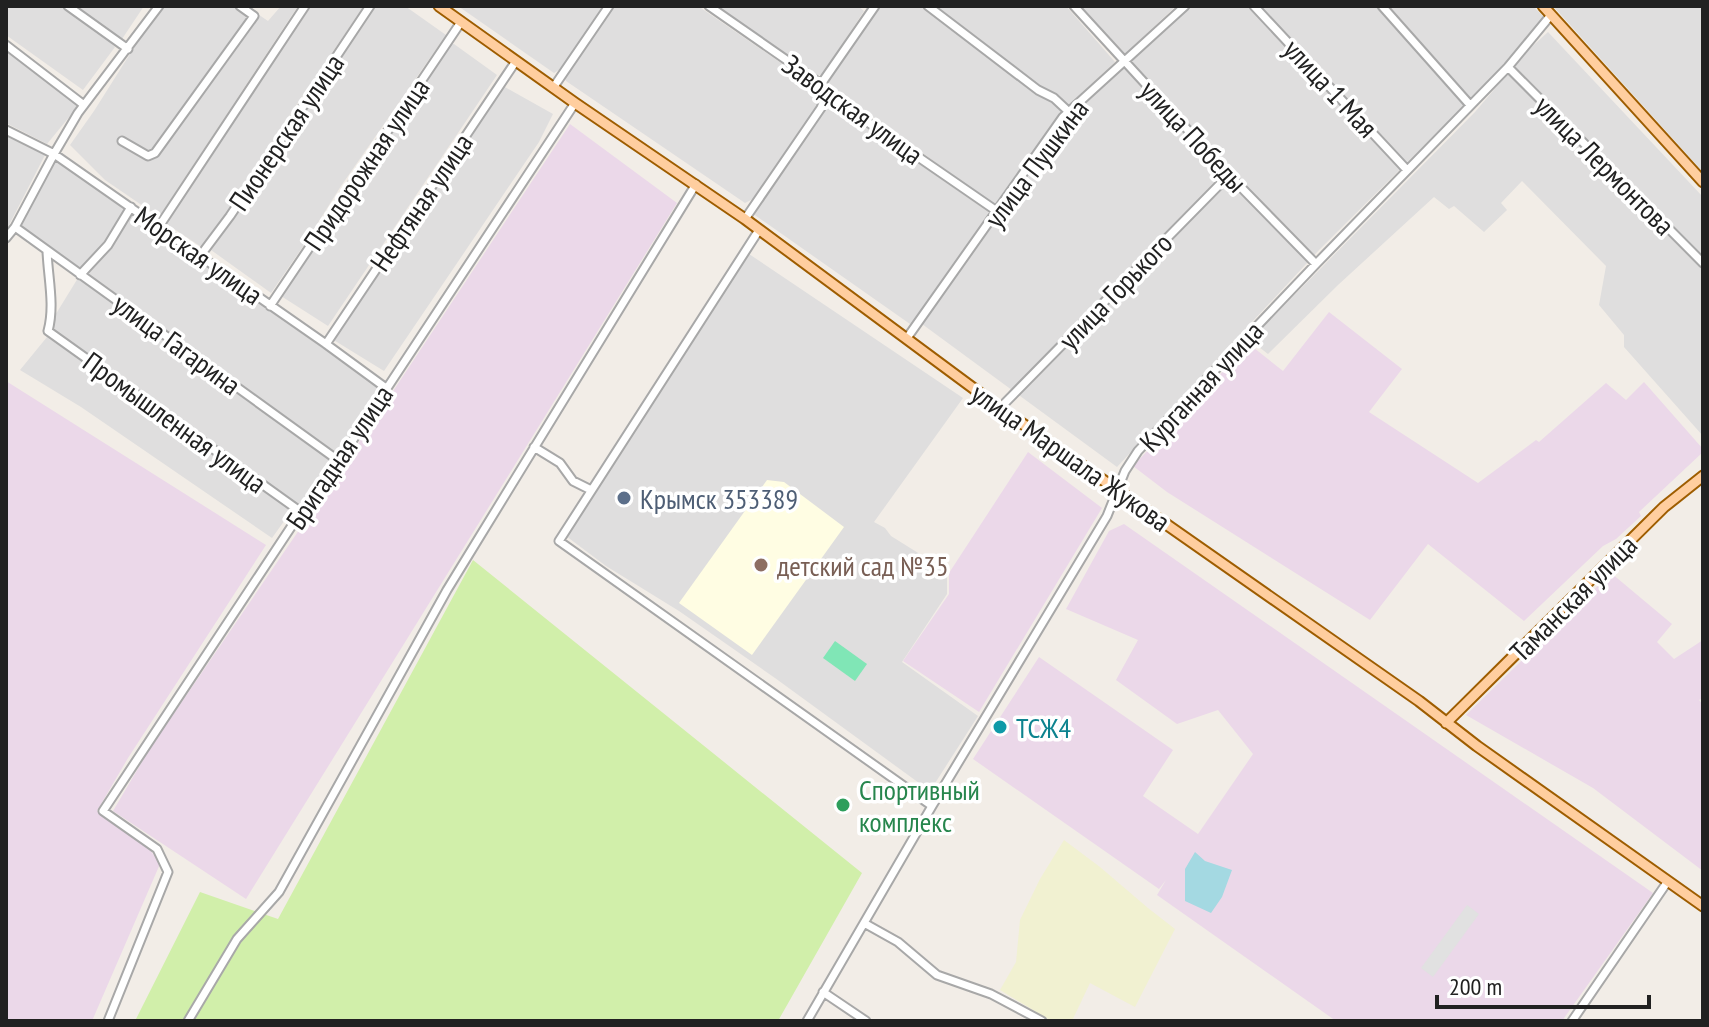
<svg xmlns="http://www.w3.org/2000/svg" width="1709" height="1027" font-family="'PT Sans Narrow',sans-serif">
<style>
.residential{fill:#dfdede}
.industrial{fill:#ebd8e9}
.education{fill:#fffde3}
.farmland{fill:#f1f1d1}
.grass{fill:#d1efaa}
.pitch{fill:#80e6b6}
.parking{fill:#e1e1e1}
.water{fill:#a4d9e2}
.lines{fill:none;stroke-linecap:round;stroke-linejoin:round}
.minor-casing{stroke:#a8a8a8;stroke-width:11}
.major-casing{stroke:#9e5d00;stroke-width:13}
.minor{stroke:#fff;stroke-width:7}
.major{stroke:#ffce9f;stroke-width:9}
.rail{stroke:#6f6f6f;stroke-width:2;stroke-dasharray:16 16;stroke-linecap:butt}
.service-dot{fill:#5c6f8a;stroke:#fff;stroke-width:3}
.education-dot{fill:#8d6e63;stroke:#fff;stroke-width:3}
.culture-dot{fill:#0f9aa8;stroke:#fff;stroke-width:3}
.leisure-dot{fill:#2e9e5b;stroke:#fff;stroke-width:3}
.labels{text-anchor:middle;dominant-baseline:central;stroke-width:7;stroke-linejoin:round;paint-order:stroke}
.street-label{font-size:28px;fill:#212121;stroke:#fff}
.service-label{font-size:28px;fill:#4e5e75;stroke:#fff;text-anchor:start}
.education-label{font-size:28px;fill:#785e54;stroke:#fff;text-anchor:start}
.culture-label{font-size:28px;fill:#0d838f;stroke:#fff;text-anchor:start}
.leisure-label{font-size:28px;fill:#27864d;stroke:#fff;text-anchor:start}
</style>
<rect width="100%" height="100%" fill="#f2ede7"/>
<path class="residential" d="M6,6H62L100,33L115,47L83,90L6,35Z
M71,6H144L122,39L117,40Z
M164,6H246L268,21L281,6H298L159,217L105,180L70,145L94,111L147,27Z
M307,6H364L293,110L222,219L203,246H200L165,223Z
M373,6H405L446,35L341,186L304,245L271,293L211,250Z
M458,6H604L562,68L554,73Z
M611,6H698L822,91L820,104L755,198L745,203L566,81L564,77Z
M715,6H858L864,11L823,74L816,76Z
M880,6H1066L1115,62L1066,108L997,207L826,83Z
M1080,6H1176L1125,54Z
M1191,6H1533L1544,17L1505,65L1320,249L1117,467L922,324L1073,110Z
M1553,6H1703V172Z
M1548,32L1703,197V436L1624,347V335L1599,305L1606,266L1522,181L1501,203L1507,210L1484,232L1454,206L1449,209L1434,197L1338,285L1268,354L1250,340L1475,112L1526,52Z
M454,44L497,75L328,326L281,296L303,261L447,45Z
M6,51L79,105L47,144L6,123Z
M503,86L553,114L539,142L384,371L332,339Z
M829,101L990,213L916,320L910,324L752,213Z
M6,136L45,155L8,227L6,226Z
M55,158L380,386L382,389L339,452L332,454L81,272L21,225Z
M749,254L963,398L874,522L885,528L891,536L947,571V594L902,662L978,716L930,791L775,678L679,611L606,566L566,536Z
M78,278L85,281L331,459L332,463L306,502L302,506H297L51,330L54,317Z
M47,337L103,373L292,510L272,538L81,407L20,370Z"/>
<path class="industrial" d="M570,124L677,203L246,899L113,811L149,750L368,429Z
M1329,312L1402,369L1369,412L1478,483L1536,440L1539,442L1606,383L1626,400L1644,382L1703,449V452L1639,512L1641,516L1616,539L1603,546L1524,621L1428,544L1370,620L1167,492L1133,466L1249,344L1283,371Z
M6,381L266,545L128,758L97,811L146,844L160,864L92,1021H6Z
M1028,452L1102,508L979,712L903,661L949,594V573Z
M1124,524L1653,893L1562,1021H1336L1157,895L1166,880L1159,889L973,759L1039,657L1173,750L1143,796L1198,834L1253,754L1218,710L1177,724L1116,680L1138,640L1066,609L1109,531Z
M1611,573L1672,624L1657,642L1674,659L1703,640V698L1699,700L1703,705V871L1593,788L1466,715Z"/>
<path class="education" d="M767,480L784,482L844,527L752,655L679,603Z"/>
<path class="farmland" d="M1064,840L1100,867L1148,908L1175,929L1135,1007L1090,983L1072,1021H1054L1048,1019L1000,990L1016,962L1020,920L1040,879Z"/>
<path class="grass" d="M473,560L862,873L778,1021H135L200,892L278,919Z"/>
<path class="pitch" d="M835,641L867,664L855,681L823,658Z"/>
<path class="parking" d="M1467,905L1479,914L1433,977L1421,968Z"/>
<path class="water" d="M1195,852L1205,861L1232,870L1222,897L1211,913L1185,901V869Z"/>
<g class="lines">
<g class="minor-casing">
<path id="minor" d="M68,6L128,49
M709,6L821,84L827,94L998,212
M928,6L1038,90L1054,98L1069,112
M1074,6L1229,175L1316,264
M1254,6L1407,170
M1382,6L1470,105
M6,45L84,105
M1508,67L1703,263
M821,84L875,6
M553,88L609,6
M6,130L54,154L326,344L386,388
M122,141L148,156L155,153L254,16L240,6
M745,219L821,108L827,94
M15,227L339,461
M158,228L305,6
M759,230L559,541L932,806
M6,238L15,227L54,154L78,113L159,6
M47,251C48,278 55,305 48,331L301,512
M200,256L230,216L370,6
M80,275L108,245L131,207
M270,306L461,22
M907,338L1063,117L1185,6
M326,344L516,61
M1000,408L1229,175
M534,447L560,463L573,481L591,490
M864,923L898,942L937,975L991,994L1042,1021
M823,992L866,1021
M108,1021L168,872L157,849L103,811L301,512L339,461L575,103
M188,1021L237,939L279,892L447,590L696,184
M807,1021L932,806L1107,516L1125,471L1138,451L1316,264L1508,67L1551,15
M1572,1021L1668,881"/>
</g>
<g class="major-casing">
<path id="major" d="M439,6L575,103L745,219L1000,408L1419,701L1477,746L1703,906
M1543,6L1703,182
M1446,723L1664,507L1703,476"/>
</g>
<use href="#minor" class="minor"/>
<use href="#major" class="major"/>
<path class="rail" d="M6,849L7,846"/>
</g>
<circle class="service-dot" cx="624" cy="498" r="8"/>
<circle class="education-dot" cx="761" cy="565" r="8"/>
<circle class="culture-dot" cx="1000" cy="727" r="8"/>
<circle class="leisure-dot" cx="843" cy="805" r="8"/>
<g class="labels">
<g class="street-label">
<text transform="translate(1331 88) rotate(47)">улица 1 Мая</text>
<text transform="translate(853 109) rotate(36)">Заводская улица</text>
<text transform="translate(286 132) rotate(-56)">Пионерская улица</text>
<text transform="translate(1194 136) rotate(47)">улица Победы</text>
<text transform="translate(1036 163) rotate(-53)">улица Пушкина</text>
<text transform="translate(366 164) rotate(-56)">Придорожная улица</text>
<text transform="translate(1605 165) rotate(45)">улица Лермонтова</text>
<text transform="translate(421 202) rotate(-56)">Нефтяная улица</text>
<text transform="translate(199 255) rotate(35)">Морская улица</text>
<text transform="translate(1115 291) rotate(-46)">улица Горького</text>
<text transform="translate(177 344) rotate(36)">улица Гагарина</text>
<text transform="translate(1201 386) rotate(-47)">Курганная улица</text>
<text transform="translate(175 422) rotate(36)">Промышленная улица</text>
<text transform="translate(339 457) rotate(-56)">Бригадная улица</text>
<text transform="translate(1071 457) rotate(35)">улица Маршала Жукова</text>
<text transform="translate(1573 598) rotate(-45)">Таманская улица</text>
</g>
<g class="service-label">
<text x="640" y="498">Крымск 353389</text>
</g>
<g class="education-label">
<text x="777" y="565">детский сад №35</text>
</g>
<g class="culture-label">
<text x="1016" y="727">ТСЖ4</text>
</g>
<g class="leisure-label">
<text x="859" y="789">Спортивный<tspan x="859" dy="32">комплекс</tspan></text>
</g>
</g>
<rect width="1709" height="1027" fill="none" stroke="#212121" stroke-width="16"/>
<path d="M1437 995v12h212v-12" fill="none" stroke="#212121" stroke-width="4"/>
<text x="1449" y="995" font-size="24" fill="#212121" stroke="#ffffff" stroke-width="6" paint-order="stroke">200 m</text>
</svg>
